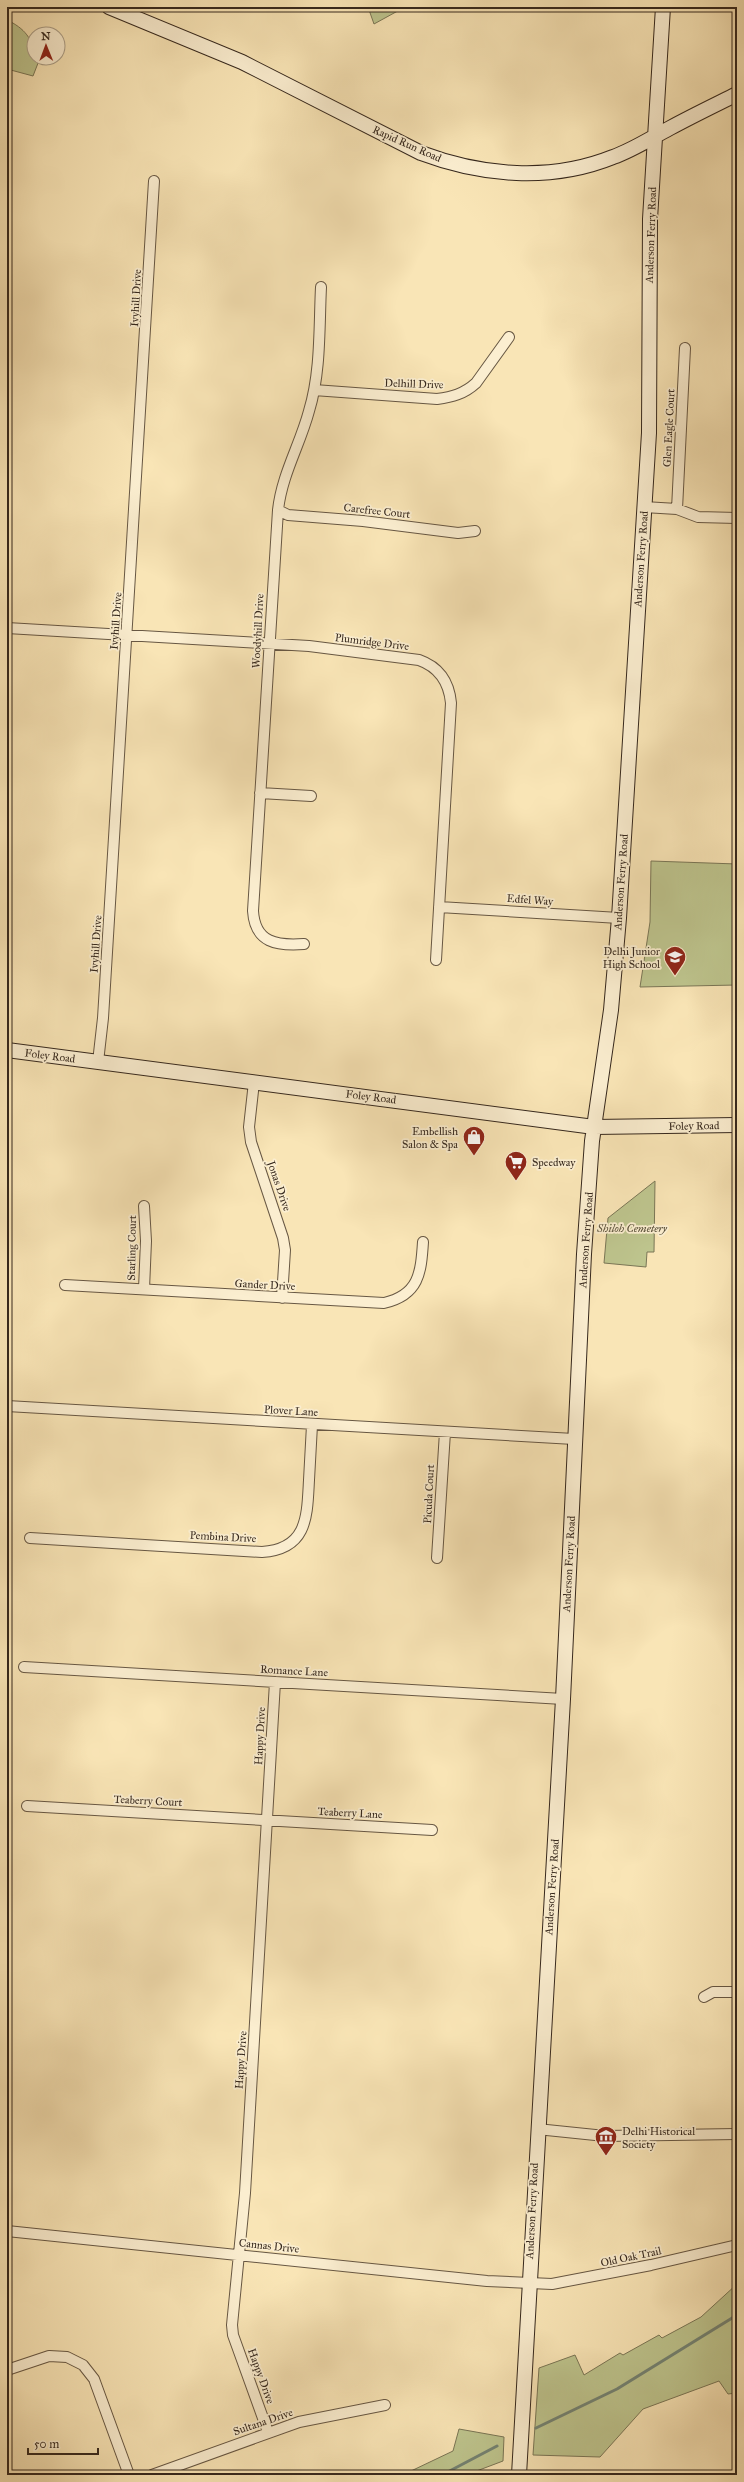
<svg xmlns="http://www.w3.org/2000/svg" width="744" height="2482" font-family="'IM FELL Great Primer',serif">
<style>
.green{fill:#bec58e;stroke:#7a7656}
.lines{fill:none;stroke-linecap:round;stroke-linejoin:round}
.stream{stroke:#748373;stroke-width:3}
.street-casing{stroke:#675743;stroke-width:12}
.secondary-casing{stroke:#36281d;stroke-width:16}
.street{stroke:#fbeed0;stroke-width:10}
.secondary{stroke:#fbeed0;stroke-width:14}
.labels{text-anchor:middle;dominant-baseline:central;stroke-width:3.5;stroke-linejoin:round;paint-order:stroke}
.street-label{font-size:11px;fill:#36281d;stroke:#fbeed0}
.poi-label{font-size:11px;fill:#36281d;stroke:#fbeed0;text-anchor:end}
.park-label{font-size:11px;font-style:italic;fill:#584f39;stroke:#fbeed0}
</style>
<rect width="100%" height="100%" fill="#f9e5b6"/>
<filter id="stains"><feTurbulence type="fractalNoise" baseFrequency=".005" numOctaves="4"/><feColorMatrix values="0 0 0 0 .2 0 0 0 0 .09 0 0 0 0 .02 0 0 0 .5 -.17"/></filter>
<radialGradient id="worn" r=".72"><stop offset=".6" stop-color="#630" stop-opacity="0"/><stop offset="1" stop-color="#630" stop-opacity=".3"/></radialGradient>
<path class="green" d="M368,7H405L374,24Z
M7,20C24,28 34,39 34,58H40L33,76L7,69Z
M651,861L737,864V985L640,987L650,922Z
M655,1181L654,1252H647L646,1267L604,1263L608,1218Z
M737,2284V2393L728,2394L719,2381L643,2409L600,2457L533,2455L539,2368L575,2355L584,2375L620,2353L623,2355L659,2335L662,2338L701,2317Z
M459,2429L504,2437L503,2461L466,2475H363L411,2471L453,2451Z"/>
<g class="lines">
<path class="stream" d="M536,2428L617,2389L737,2315
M442,2475L497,2446"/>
<g class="street-casing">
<path id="street" d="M314,390L437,399C452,397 464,394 476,383L509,337
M644,507L677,509L698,517L737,518
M677,509L685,348
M278,510L288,515L363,521L458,533L475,531
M7,628L309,646L419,660C439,667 449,682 451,703L436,960
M260,793L311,796
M439,907L619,918
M304,944C277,946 255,943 253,911L278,510C282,474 300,445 309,411C321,372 319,327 321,287
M98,1062L103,1018L154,181
M254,1082L249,1127L251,1142L283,1238L285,1250L282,1298
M65,1285L384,1303C419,1295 421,1273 423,1242
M144,1289L146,1241L144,1206
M7,1406L574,1439
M30,1538L262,1552C308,1549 307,1516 309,1480C310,1462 311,1443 312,1425
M437,1558L445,1432
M24,1667L563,1699
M27,1806L432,1830
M704,1997L713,1992H737
M537,2129L605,2136L737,2134
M7,2231L487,2281L552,2284L651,2265L737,2245
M7,2370L49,2356L67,2357L83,2365L94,2379L129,2475
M268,2432L233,2335L232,2325L245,2193L275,1682
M152,2475L299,2422L385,2405"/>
</g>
<g class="secondary-casing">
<path id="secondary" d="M109,7L242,62L421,153C482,176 551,182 613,157C633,150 651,138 670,128C692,116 715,105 737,94
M7,1050L594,1127L737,1125
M519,2475L563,1699L584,1254L592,1141L611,1010L619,918L649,433L650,219L663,7"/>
</g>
<use href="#street" class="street"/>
<use href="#secondary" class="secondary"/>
</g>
<defs>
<g id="school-pin" transform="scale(1.15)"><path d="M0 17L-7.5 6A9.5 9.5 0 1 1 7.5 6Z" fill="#8f2418" stroke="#fbeed0"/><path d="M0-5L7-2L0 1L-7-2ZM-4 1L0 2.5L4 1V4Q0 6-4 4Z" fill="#fff"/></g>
<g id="shop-pin" transform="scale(1.15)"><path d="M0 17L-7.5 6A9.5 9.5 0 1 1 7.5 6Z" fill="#8f2418" stroke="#fbeed0"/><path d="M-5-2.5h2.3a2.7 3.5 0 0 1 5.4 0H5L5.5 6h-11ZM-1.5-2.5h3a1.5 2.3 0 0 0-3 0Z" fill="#fff"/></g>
<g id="supermarket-pin" transform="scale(1.15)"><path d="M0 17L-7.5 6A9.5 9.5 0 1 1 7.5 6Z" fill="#8f2418" stroke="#fbeed0"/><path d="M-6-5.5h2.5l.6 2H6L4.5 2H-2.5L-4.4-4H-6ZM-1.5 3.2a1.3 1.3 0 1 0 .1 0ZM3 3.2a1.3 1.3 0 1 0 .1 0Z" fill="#fff"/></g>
<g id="museum-pin" transform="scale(1.15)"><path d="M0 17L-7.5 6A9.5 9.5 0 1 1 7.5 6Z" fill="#8f2418" stroke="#fbeed0"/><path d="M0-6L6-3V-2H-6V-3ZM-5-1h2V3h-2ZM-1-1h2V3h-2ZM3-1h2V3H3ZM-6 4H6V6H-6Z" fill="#fff"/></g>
</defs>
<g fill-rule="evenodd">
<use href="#school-pin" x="675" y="957"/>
<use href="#shop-pin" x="474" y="1137"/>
<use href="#supermarket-pin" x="516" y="1162"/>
<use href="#museum-pin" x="606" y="2137"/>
</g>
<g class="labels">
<g class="street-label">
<text transform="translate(407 144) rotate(24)">Rapid Run Road</text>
<text transform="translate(651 235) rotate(-88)">Anderson Ferry Road</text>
<text transform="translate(136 298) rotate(-87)">Ivyhill Drive</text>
<text transform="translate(414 384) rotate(2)">Delhill Drive</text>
<text transform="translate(669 428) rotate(-87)">Glen Eagle Court</text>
<text transform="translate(377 511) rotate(6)">Carefree Court</text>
<text transform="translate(641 559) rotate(-86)">Anderson Ferry Road</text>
<text transform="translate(116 621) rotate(-86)">Ivyhill Drive</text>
<text transform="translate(258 631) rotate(-87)">Woodyhill Drive</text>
<text transform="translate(372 642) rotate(7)">Plumridge Drive</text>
<text transform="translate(621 882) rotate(-86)">Anderson Ferry Road</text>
<text transform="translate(530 900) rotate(4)">Edfel Way</text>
<text transform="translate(96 944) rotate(-86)">Ivyhill Drive</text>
<text transform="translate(50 1056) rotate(7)">Foley Road</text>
<text transform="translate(371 1097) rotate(7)">Foley Road</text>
<text transform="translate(694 1126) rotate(-1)">Foley Road</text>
<text transform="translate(279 1186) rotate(71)">Jonas Drive</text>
<text transform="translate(586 1240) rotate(-86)">Anderson Ferry Road</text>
<text transform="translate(132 1248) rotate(-89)">Starling Court</text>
<text transform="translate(265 1285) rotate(3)">Gander Drive</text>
<text transform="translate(291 1411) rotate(3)">Plover Lane</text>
<text transform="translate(429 1494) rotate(-87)">Picuda Court</text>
<text transform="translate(223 1537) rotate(3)">Pembina Drive</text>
<text transform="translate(569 1564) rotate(-87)">Anderson Ferry Road</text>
<text transform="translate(294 1671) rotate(3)">Romance Lane</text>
<text transform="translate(260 1736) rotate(-87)">Happy Drive</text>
<text transform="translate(148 1801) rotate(3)">Teaberry Court</text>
<text transform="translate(350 1813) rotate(3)">Teaberry Lane</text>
<text transform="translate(552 1887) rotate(-86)">Anderson Ferry Road</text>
<text transform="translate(241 2060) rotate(-86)">Happy Drive</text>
<text transform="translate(532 2211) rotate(-87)">Anderson Ferry Road</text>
<text transform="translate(269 2246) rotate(6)">Cannas Drive</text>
<text transform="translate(631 2257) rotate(-12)">Old Oak Trail</text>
<text transform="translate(261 2376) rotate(70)">Happy Drive</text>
<text transform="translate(263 2422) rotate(-19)">Sultana Drive</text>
</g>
<g class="poi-label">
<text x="660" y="951">Delhi Junior<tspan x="660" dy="13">High School</tspan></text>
<text x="458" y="1131">Embellish<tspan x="458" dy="13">Salon &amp; Spa</tspan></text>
<text x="532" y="1162" text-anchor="start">Speedway</text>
<text x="622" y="2131" text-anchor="start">Delhi Historical<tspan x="622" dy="13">Society</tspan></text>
</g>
<g class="park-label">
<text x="632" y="1228">Shiloh Cemetery</text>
</g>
</g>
<rect width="744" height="2482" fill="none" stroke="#f9e5b6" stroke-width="24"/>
<rect x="8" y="8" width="728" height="2466" fill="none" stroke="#36281d" stroke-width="2"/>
<rect x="12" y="12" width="720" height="2458" fill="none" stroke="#36281d"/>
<g transform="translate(46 46) rotate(359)"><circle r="19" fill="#fbeed0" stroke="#ac9f88"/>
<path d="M0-3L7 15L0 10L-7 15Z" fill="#8f2418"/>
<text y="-6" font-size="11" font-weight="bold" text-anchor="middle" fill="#36281d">N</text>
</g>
<path d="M28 2448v6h70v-6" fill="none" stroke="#36281d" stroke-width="2"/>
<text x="34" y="2448" font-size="12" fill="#36281d" stroke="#fbeed0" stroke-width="3" paint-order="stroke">50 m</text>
<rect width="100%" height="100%" filter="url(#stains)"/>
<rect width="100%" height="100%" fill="url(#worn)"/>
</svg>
